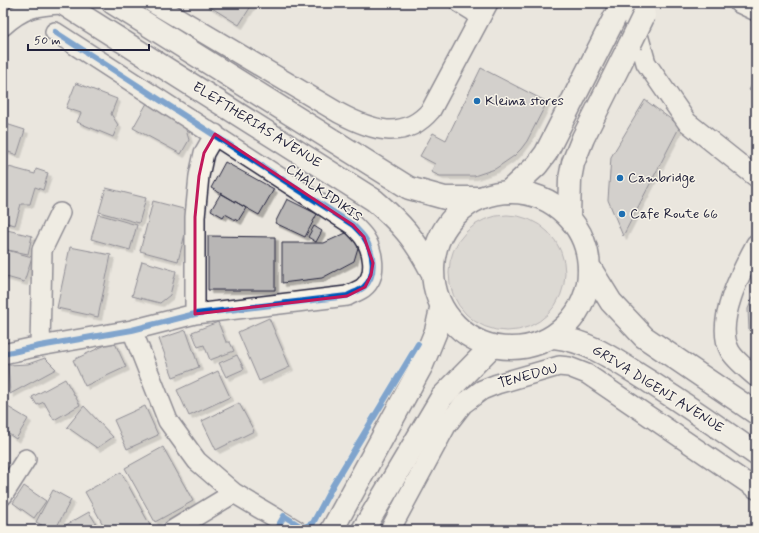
<svg xmlns="http://www.w3.org/2000/svg" width="759" height="533" font-family="Mynerve,sans-serif">
<style>
.green{fill:#cdc9c6;stroke:#787680}
.building{fill:#b8b6b5;stroke:#22223b;filter:url(#shadow)}
.lines{fill:none;stroke-linecap:round;stroke-linejoin:round}
.minor-casing{stroke:#22223b;stroke-width:22}
.secondary-casing{stroke:#22223b;stroke-width:25}
.trunk-casing{stroke:#22223b;stroke-width:25}
.minor{stroke:#f7f3e8;stroke-width:19}
.secondary{stroke:#f7f3e8;stroke-width:22}
.trunk{stroke:#f7f3e8;stroke-width:22}
.secondary-bridge-casing{stroke:#22223b;stroke-width:25;stroke-linecap:butt}
.secondary-bridge{stroke:#f7f3e8;stroke-width:22}
.cycleway-casing{stroke:#f7f3e8;stroke-width:8}
.cycleway{stroke:#0057b8;stroke-width:6}
.marked{fill:none;stroke:#c2185b;stroke-width:3;stroke-linejoin:round}
.poi-dot{fill:#1f6fb2;stroke:#f7f3e8;stroke-width:1.5}
.labels{text-anchor:middle;dominant-baseline:central;stroke-width:3;stroke-linejoin:round;paint-order:stroke}
.poi-label{font-size:14px;fill:#22223b;stroke:#f7f3e8;text-anchor:start}
.street-label{font-size:14px;fill:#22223b;stroke:#f7f3e8}
</style>
<defs>
<filter id="shadow"><feDropShadow dx="3.5" dy="3.5" stdDeviation="0" flood-color="#0004"/></filter>
</defs>
<rect width="100%" height="100%" fill="#eae6de"/>
<filter id="ink" filterUnits="userSpaceOnUse"><feTurbulence type="fractalNoise" baseFrequency=".025" numOctaves="2"/><feDisplacementMap in="SourceGraphic" scale="8" xChannelSelector="R" yChannelSelector="G"/><feConvolveMatrix kernelMatrix="1 2 1 2 8 2 1 2 1" color-interpolation-filters="sRGB"/></filter>
<g filter="url(#ink)">
<path class="green" d="M449 273a58 58 0 1 1 116 0a58 58 0 1 1-116 0Z"/>
<path class="building" d="M204,3H253L239,25Z
M481,68L547,102L527,141L521,149L514,156L495,169L474,176H440L431,172L435,164L420,156L433,133L446,140Z
M756,78V94L749,90Z
M76,83L117,99L111,114L118,125L113,137L77,122L81,113L66,108Z
M645,100L680,126L623,236L608,200L611,157Z
M147,103L184,123L189,140L181,154L133,128Z
M3,123L25,130L17,155L3,150Z
M225,162L274,189L259,215L211,188Z
M9,167L35,174L36,169L48,173L43,190L35,187L30,204H21L15,225L3,222V187Z
M106,188L146,198L139,223L99,212Z
M221,193L246,208L238,221L225,214L223,217L211,210Z
M287,199L317,214L305,237L275,223Z
M153,201L191,211L178,261L140,251Z
M98,214L137,225L130,250L91,239Z
M314,226L322,231L316,242L308,237Z
M3,229L32,236L28,254L3,249Z
M346,233L360,241L354,261L322,278L282,283V243H324Z
M208,236L275,237V290H208Z
M70,247L111,255L98,317L57,308Z
M3,249L32,257L24,282L3,276Z
M142,261L176,271L170,295L160,303L132,296Z
M756,289V340L749,330L748,309Z
M269,318L290,367L259,381L238,332Z
M218,322L226,342H230L234,351L210,360L204,345L198,347L192,332Z
M186,330L199,367L173,377L159,339Z
M114,341L126,367L85,386L73,360Z
M237,355L244,369L226,377L219,363Z
M45,358L56,369L10,394L8,365L28,364Z
M218,371L230,397L189,416L177,390Z
M65,379L80,405L54,420L44,402L37,405L32,397Z
M239,403L254,431L216,450L202,421Z
M3,404L28,419L16,439L3,430Z
M84,406L113,437L97,448L67,427Z
M145,406L158,435L127,449L114,420Z
M163,447L193,501L155,522L125,468Z
M121,472L151,527L146,530H106L85,492Z
M24,486L46,501L34,518L13,503Z
M53,490L71,500L55,530H51L36,522Z
M89,512L100,530H69L66,525Z"/>
<g class="lines">
<g class="minor-casing">
<path id="minor" d="M153,3L339,113C371,130 404,142 431,110L488,3
M460,3L481,16
M629,3L646,63L687,122L756,177
M739,3L756,11
M3,26C23,8 36,5 63,4
M756,244C742,270 714,322 730,351C735,360 748,370 756,377
M195,314V217L199,176L204,153L215,134
M132,330L168,421L197,461L234,493L296,530
M40,346L42,250L60,213
M3,354L40,346L132,330L195,314L347,296C352,293 360,291 364,287C378,275 373,250 364,237C361,233 357,229 353,225L55,32
M3,495L26,459
M173,530L234,493
M390,530L446,426L463,404L482,390L497,384L559,366L569,367L587,374L756,489"/>
</g>
<g class="secondary-casing">
<path id="secondary" d="M508,192L537,165L546,153L622,3
M569,216L570,179L573,163L583,138L630,44
M332,530L422,365L436,331L441,309
M363,530L442,397L491,347"/>
</g>
<g class="trunk-casing">
<path id="trunk" d="M62,3L374,200C402,224 414,238 431,270
M113,3L409,188L445,198H478
M433 270a78 78 0 1 1 156 0a78 78 0 1 1-156 0Z
M590,268L611,302L644,337L756,413
M554,337C591,341 619,363 650,382C686,405 721,429 756,454"/>
</g>
<use href="#minor" class="minor"/>
<use href="#secondary" class="secondary"/>
<use href="#trunk" class="trunk"/>
<g class="secondary-bridge-casing">
<path id="secondary-bridge" d="M630,44L644,15"/>
</g>
<use href="#secondary-bridge" class="secondary-bridge"/>
<g class="cycleway-casing">
<path id="cycleway" d="M3,354L40,346L132,330L195,314L347,296C352,293 360,291 364,287C378,275 373,250 364,237C361,233 357,229 353,225L55,32
M276,530L284,516L303,528L313,523L333,485L418,344"/>
</g>
<use href="#cycleway" class="cycleway"/>
</g>
</g>
<path d="M0 0H759V533H0ZM215,134L353,225L364,237L373,263L371,275L365,287L347,296L195,314V217L199,176L204,153Z" fill="#eae6de" fill-opacity=".55" fill-rule="evenodd"/>
<path class="marked" d="M215,134L353,225L364,237L373,263L371,275L365,287L347,296L195,314V217L199,176L204,153Z"/>
<g class="poi-dot">
<circle cx="477" cy="101" r="4"/>
<circle cx="620" cy="178" r="4"/>
<circle cx="622" cy="214" r="4"/>
</g>
<g class="labels">
<g class="poi-label">
<text x="485" y="101">Kleima stores</text>
<text x="628" y="178">Cambridge</text>
<text x="630" y="214">Cafe Route 66</text>
</g>
<g class="street-label">
<text transform="translate(257 125) rotate(32)">ELEFTHERIAS AVENUE</text>
<text transform="translate(324 193) rotate(35)">CHALKIDIKIS</text>
<text transform="translate(528 376) rotate(-15)">TENEDOU</text>
<text transform="translate(658 389) rotate(32)">GRIVA DIGENI AVENUE</text>
</g>
</g>
<rect width="759" height="533" fill="none" stroke="#f7f3e8" stroke-width="16"/>
<rect x="8" y="8" width="743" height="517" fill="none" stroke="#22223b" stroke-width="1.5" filter="url(#ink)"/>
<path d="M28 44v6h121v-6" fill="none" stroke="#22223b" stroke-width="2"/>
<text x="34" y="44" font-size="12" fill="#22223b" stroke="#f7f3e8" stroke-width="3" paint-order="stroke">50 m</text>
</svg>
